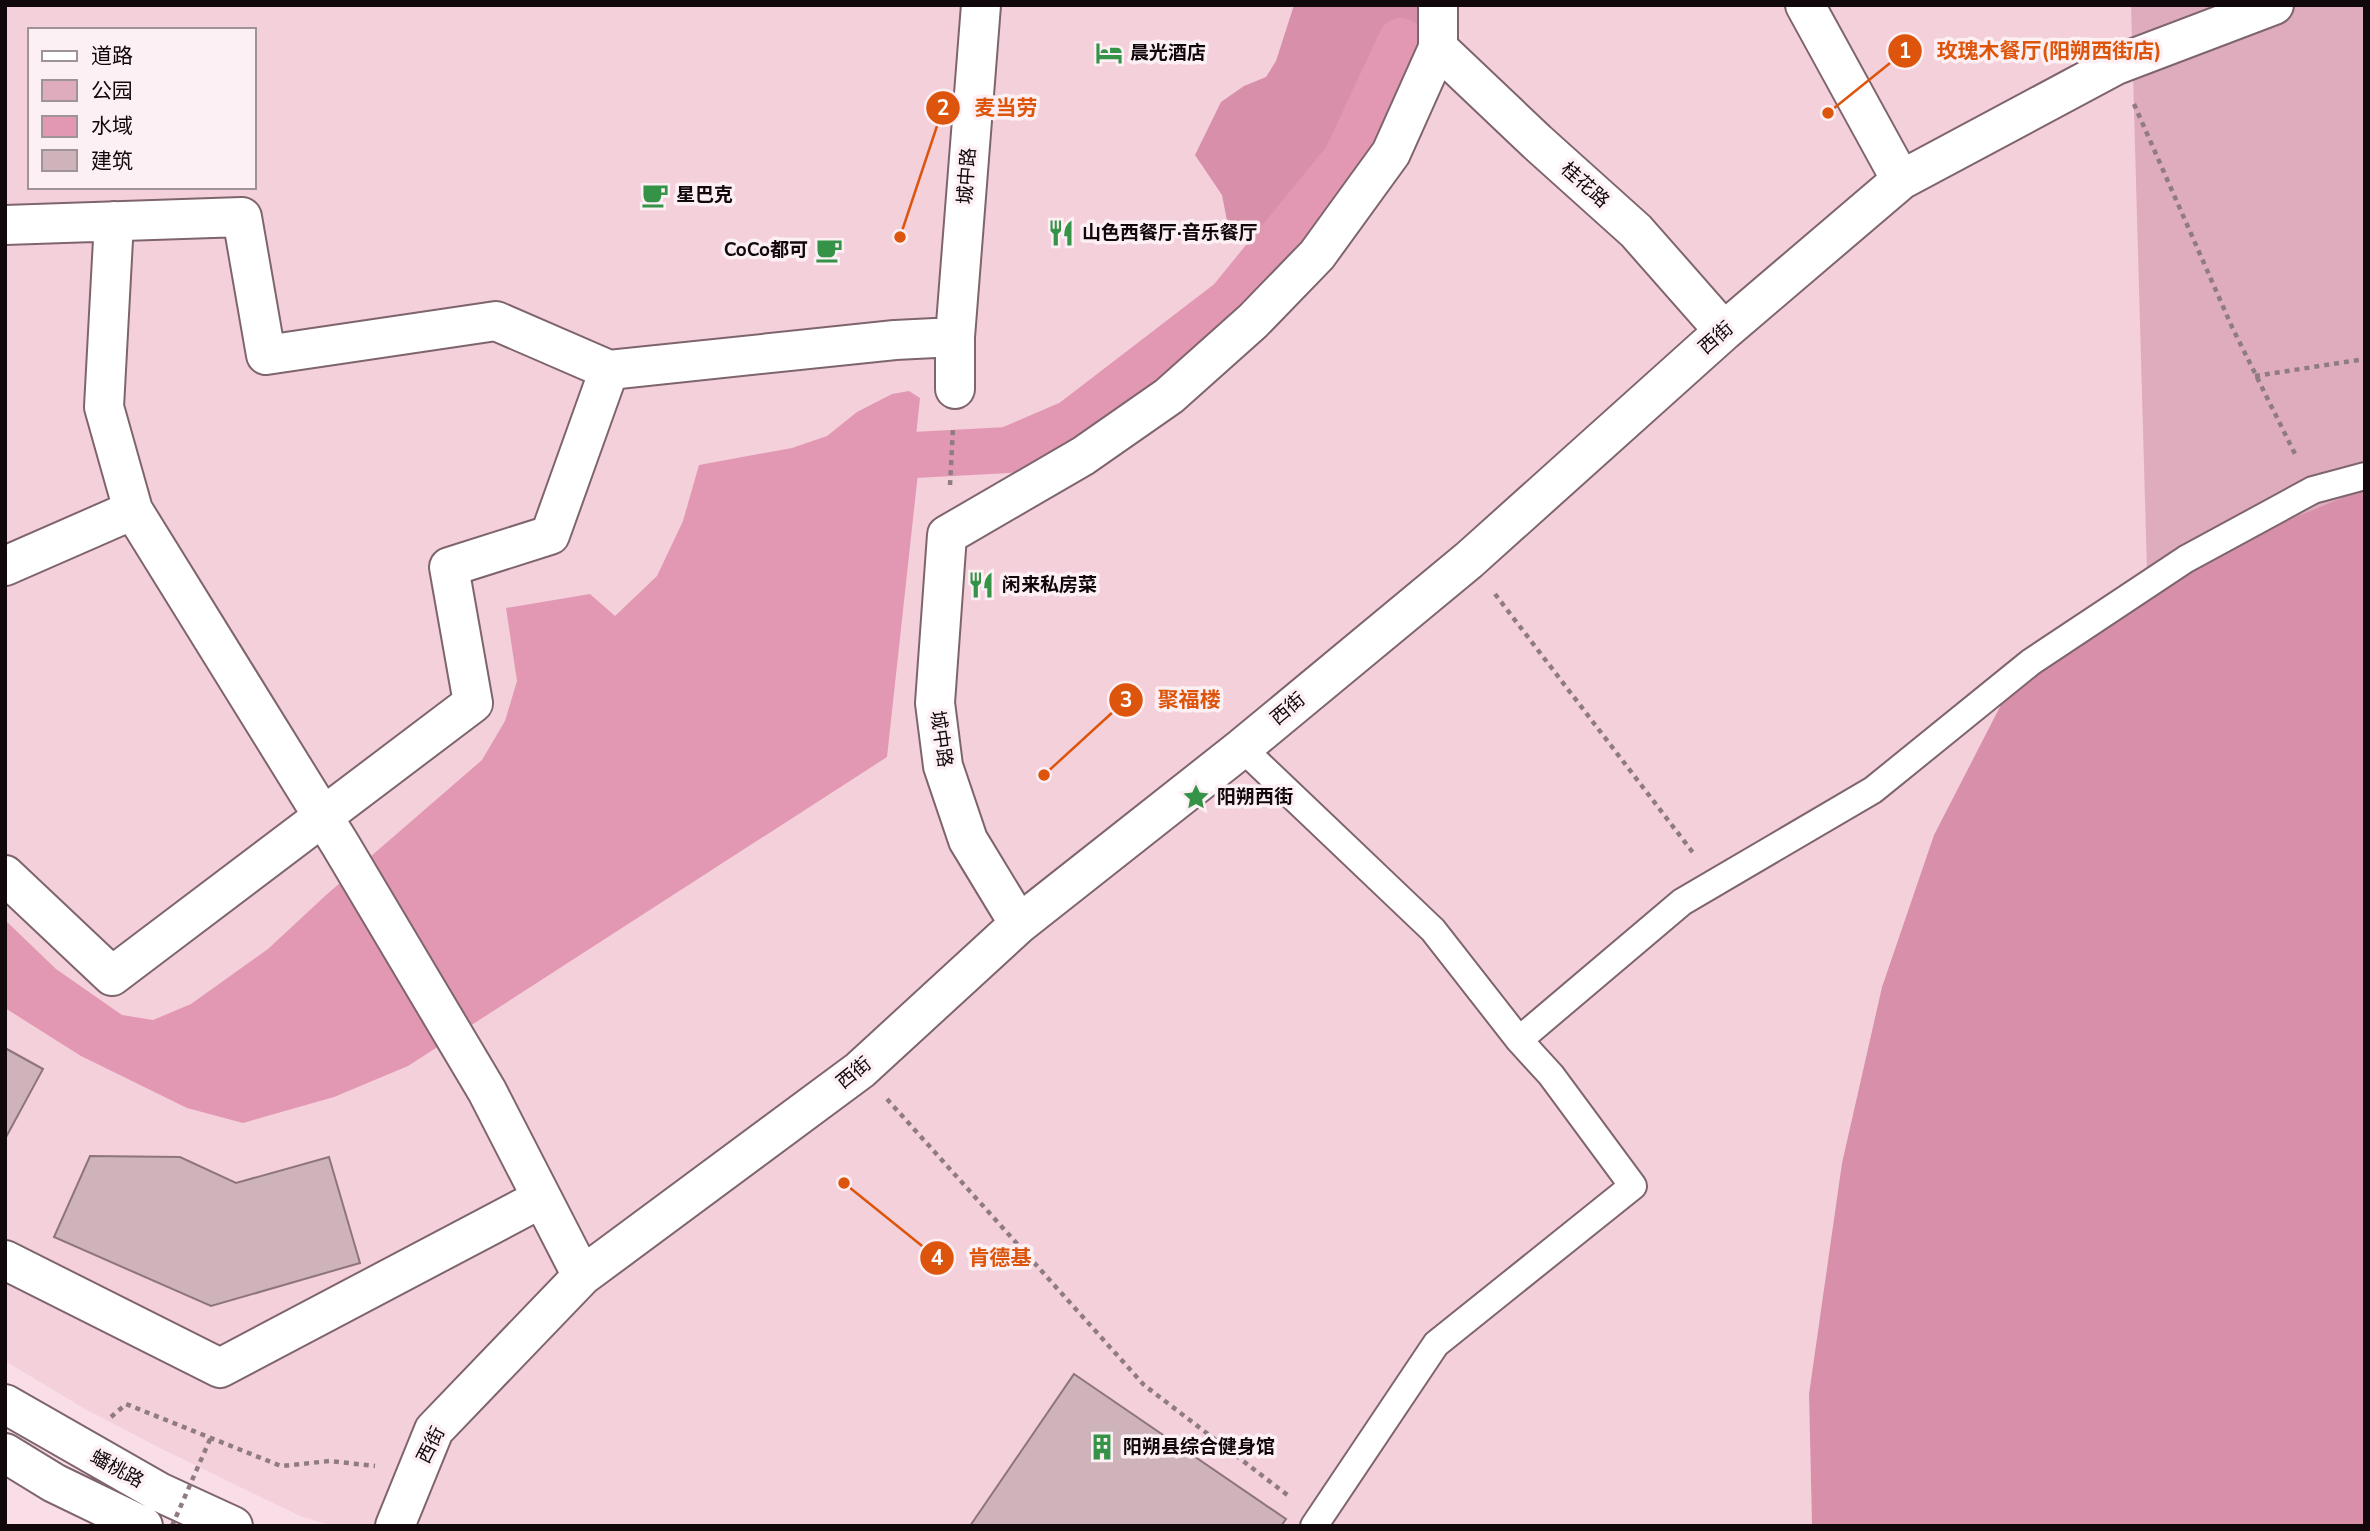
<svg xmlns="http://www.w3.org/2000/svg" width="2370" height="1531" font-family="'Nunito Sans','Noto Sans SC',sans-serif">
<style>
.built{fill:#f4d0db;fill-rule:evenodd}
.green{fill:#dfacbd}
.forest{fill:#d88fa9}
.water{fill:#e298b2}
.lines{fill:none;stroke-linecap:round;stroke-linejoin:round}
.canal{stroke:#e298b2;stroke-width:46}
.building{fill:#ceb3bb;stroke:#8e757d;stroke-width:2}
.lane-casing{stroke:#7e656d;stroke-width:30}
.street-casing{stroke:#7e656d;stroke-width:42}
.secondary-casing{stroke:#7e656d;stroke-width:42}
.path{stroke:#8f7c82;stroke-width:4.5;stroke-dasharray:5 5;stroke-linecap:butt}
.lane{stroke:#fff;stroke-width:26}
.street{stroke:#fff;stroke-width:38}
.secondary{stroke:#fff;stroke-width:38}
.path-bridge{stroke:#8f7c82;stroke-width:4.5;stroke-dasharray:5 5;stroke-linecap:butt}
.labels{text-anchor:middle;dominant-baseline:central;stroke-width:7;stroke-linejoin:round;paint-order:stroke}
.poi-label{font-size:19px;font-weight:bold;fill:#11080b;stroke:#fcf0f4;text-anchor:start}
.street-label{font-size:19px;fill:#11080b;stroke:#fcf0f4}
.leader{fill:none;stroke:#dd550c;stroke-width:2.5}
.callout-dot{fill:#dd550c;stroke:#fcf0f4;stroke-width:2.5}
.mark-label{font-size:21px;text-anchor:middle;font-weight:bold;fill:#fff}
.callout-label{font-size:21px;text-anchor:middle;font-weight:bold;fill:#dd550c;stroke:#fcf0f4;stroke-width:7;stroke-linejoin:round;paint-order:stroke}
</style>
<rect width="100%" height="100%" fill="#fadee7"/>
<path class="built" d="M5,5H968L981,179L1000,5H2365V492L2006,695L1934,835L1882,987L1842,1163L1809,1394L1812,1526H333L300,1516L160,1448L85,1409L5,1361ZM30,30H254V187H30Z"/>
<path class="green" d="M2131,5H2365V1526H2174Z"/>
<path class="forest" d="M1294,5H1452L1420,42L1374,134L1336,194L1291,254L1245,244L1229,231L1222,195L1195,155L1221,102L1244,86L1266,77L1276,61Z
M2365,492V1526H1812L1809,1394L1842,1163L1882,987L1934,835L2006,695L2155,590L2283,522L2347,496Z"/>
<path class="water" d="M909,391L920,398L914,455L918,473L887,757L408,1066L334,1097L243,1123L187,1108L81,1056L5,1008V920L56,969L122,1015L153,1020L191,1004L268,949L325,896L482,760L505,721L517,681L506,608L590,594L615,616L657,576L683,521L699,465L792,448L827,436L857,412L892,394Z"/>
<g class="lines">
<path class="canal" d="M914,455L1008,450L1071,423L1230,301L1346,159L1401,41"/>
</g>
<path class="building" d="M5,1048L43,1069L5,1139Z
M90,1156L180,1157L236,1183L329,1157L360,1263L211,1306L54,1237Z
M1074,1374L1286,1519L1281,1526H970Z"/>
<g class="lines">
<g class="lane-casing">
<path id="lane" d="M1242,748L1433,930L1519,1040L1551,1075L1633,1186L1436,1344L1314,1526
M1519,1040L1682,902L1873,790L2031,662L2186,559L2313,490L2365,476"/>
</g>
<g class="street-casing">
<path id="street" d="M1805,5L1901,180
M1438,48L1537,142L1636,231L1724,331
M114,221L104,407L133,510L340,844L487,1091L582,1276
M5,225L242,217L266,355L496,321L609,370L895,340L955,337
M955,389V337L981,5
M5,566L133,510
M5,875L112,976L473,703L449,567L550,535L609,370
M1019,924L968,840L943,766L935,703L947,535L1083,456L1169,396L1253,321L1317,255L1391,153L1438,48V5
M5,1260L220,1368L542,1198
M395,1526L434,1430L582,1276L860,1070L1019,924L1242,748L1469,560L1724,331L1901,180L2116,65L2274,5"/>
</g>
<g class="secondary-casing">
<path id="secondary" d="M5,1404L159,1492L233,1526
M5,1453L54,1483L143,1526"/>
</g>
<path class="path" d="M2134,104L2232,327L2297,458
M2255,376L2365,359
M950,485L953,428
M1495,594L1694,854
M887,1099L1144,1385L1290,1497
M111,1417L126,1404L281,1466L330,1461L375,1466"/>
<use href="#lane" class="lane"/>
<use href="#street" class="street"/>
<use href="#secondary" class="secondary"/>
<path class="path-bridge" d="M172,1526L211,1437"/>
</g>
<defs>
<g id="hotel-bare" transform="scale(2.1)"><path d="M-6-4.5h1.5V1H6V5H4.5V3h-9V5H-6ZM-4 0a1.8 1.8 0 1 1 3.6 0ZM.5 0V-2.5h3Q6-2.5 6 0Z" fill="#349346" stroke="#fcf0f4" stroke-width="2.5" paint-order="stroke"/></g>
<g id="cafe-bare" transform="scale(2.1)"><path d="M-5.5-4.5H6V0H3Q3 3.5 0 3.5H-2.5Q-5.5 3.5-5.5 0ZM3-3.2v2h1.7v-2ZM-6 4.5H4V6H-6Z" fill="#349346" stroke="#fcf0f4" stroke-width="2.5" paint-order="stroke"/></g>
<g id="restaurant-bare" transform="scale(2.1)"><path d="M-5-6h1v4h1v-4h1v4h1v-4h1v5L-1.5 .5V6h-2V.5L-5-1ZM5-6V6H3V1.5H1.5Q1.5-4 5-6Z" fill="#349346" stroke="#fcf0f4" stroke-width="2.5" paint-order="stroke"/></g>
<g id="sight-bare" transform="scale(2.1)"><path d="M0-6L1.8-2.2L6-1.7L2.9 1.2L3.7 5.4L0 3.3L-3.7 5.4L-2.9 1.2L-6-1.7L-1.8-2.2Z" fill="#349346" stroke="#fcf0f4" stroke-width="2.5" paint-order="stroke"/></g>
<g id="building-bare" transform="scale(2.1)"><path d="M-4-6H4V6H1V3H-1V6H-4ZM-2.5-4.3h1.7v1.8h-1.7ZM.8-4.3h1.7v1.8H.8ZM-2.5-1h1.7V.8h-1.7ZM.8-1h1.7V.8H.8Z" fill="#349346" stroke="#fcf0f4" stroke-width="2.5" paint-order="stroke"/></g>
</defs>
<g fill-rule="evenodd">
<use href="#hotel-bare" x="1109" y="53"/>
<use href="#cafe-bare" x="655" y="195"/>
<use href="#restaurant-bare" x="1061" y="233"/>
<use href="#cafe-bare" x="829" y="250"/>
<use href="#restaurant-bare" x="981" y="585"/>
<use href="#sight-bare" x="1196" y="797"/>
<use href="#building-bare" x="1102" y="1447"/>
</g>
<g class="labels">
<g class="poi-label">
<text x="1130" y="53">晨光酒店</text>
<text x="676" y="195">星巴克</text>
<text x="1082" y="233">山色西餐厅·音乐餐厅</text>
<text x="808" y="250" text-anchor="end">CoCo都可</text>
<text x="1002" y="585">闲来私房菜</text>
<text x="1217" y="797">阳朔西街</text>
<text x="1123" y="1447">阳朔县综合健身馆</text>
</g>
<g class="street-label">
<text transform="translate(967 176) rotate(-86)">城中路</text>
<text transform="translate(1585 185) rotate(42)">桂花路</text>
<text transform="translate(1716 338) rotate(-41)">西街</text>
<text transform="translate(1288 709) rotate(-40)">西街</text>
<text transform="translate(941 739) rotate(82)">城中路</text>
<text transform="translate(854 1073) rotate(-39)">西街</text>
<text transform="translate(431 1445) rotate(-63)">西街</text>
<text transform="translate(117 1469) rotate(29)">蟠桃路</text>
</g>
</g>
<path class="leader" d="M1828 113L1905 51M900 237L943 108M1044 775L1126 700M844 1183L937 1258"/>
<g class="callout-dot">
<circle cx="1828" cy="113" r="7"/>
<circle cx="900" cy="237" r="7"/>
<circle cx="1044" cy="775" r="7"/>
<circle cx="844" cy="1183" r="7"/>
<circle cx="1905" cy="51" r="18"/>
<circle cx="943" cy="108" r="18"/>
<circle cx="1126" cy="700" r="18"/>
<circle cx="937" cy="1258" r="18"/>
</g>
<g class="mark-label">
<text x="1905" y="58">1</text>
<text x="943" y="115">2</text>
<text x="1126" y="707">3</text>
<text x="937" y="1265">4</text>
</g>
<g class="callout-label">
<text x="2049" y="58">玫瑰木餐厅(阳朔西街店)</text>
<text x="1006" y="115">麦当劳</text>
<text x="1189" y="707">聚福楼</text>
<text x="1000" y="1265">肯德基</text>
</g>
<rect width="2370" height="1531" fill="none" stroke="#11080b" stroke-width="14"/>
<rect x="28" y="28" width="228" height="161" fill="#fcf0f4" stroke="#9e9397" stroke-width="2"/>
<rect x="42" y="51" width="35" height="10" fill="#ffffff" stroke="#9e9397" stroke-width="2"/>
<text x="91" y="63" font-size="21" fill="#11080b">道路</text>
<rect x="42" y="80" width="35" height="21" fill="#dfacbd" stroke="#9e9397" stroke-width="2"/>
<text x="91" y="98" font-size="21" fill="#11080b">公园</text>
<rect x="42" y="116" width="35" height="21" fill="#e298b2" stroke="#9e9397" stroke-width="2"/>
<text x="91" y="133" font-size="21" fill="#11080b">水域</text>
<rect x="42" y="150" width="35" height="21" fill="#ceb3bb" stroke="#9e9397" stroke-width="2"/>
<text x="91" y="168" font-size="21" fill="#11080b">建筑</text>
</svg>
